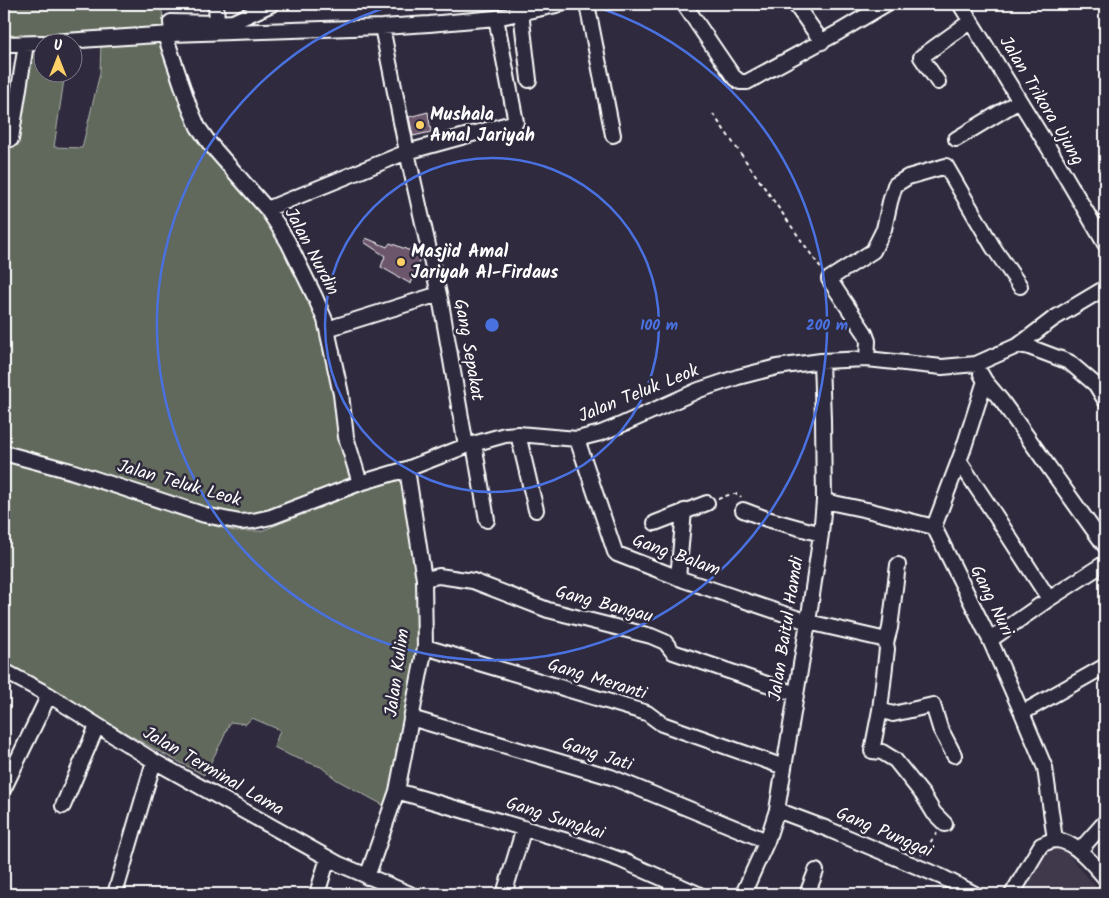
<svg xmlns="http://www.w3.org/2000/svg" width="1109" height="898" font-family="Kalam,sans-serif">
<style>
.built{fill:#41374b}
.green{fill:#60695c;stroke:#b0b4ae}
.building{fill:#6c566c;stroke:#fff}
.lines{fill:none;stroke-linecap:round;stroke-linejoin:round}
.minor-casing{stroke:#fff;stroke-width:18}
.path{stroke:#fff;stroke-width:2;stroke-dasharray:4 4;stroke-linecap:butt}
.minor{stroke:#2f2a3d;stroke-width:14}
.ring{fill:none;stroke:#4a71e0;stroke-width:2.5}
.poi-dot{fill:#ffd166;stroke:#2f2a3d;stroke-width:2}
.labels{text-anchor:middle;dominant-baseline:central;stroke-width:5;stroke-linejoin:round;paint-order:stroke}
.street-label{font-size:18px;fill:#fff;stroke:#2f2a3d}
.poi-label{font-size:18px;font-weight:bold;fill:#fff;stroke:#2f2a3d;text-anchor:start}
.centre{fill:#4a71e0;stroke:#2f2a3d;stroke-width:2.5}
.ring-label{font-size:15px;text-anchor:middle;font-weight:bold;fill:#4a71e0;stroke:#2f2a3d;stroke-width:5;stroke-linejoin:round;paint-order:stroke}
</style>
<rect width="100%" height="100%" fill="#2f2a3d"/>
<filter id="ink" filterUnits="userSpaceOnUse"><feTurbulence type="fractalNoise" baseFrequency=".02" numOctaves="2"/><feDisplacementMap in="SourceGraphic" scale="10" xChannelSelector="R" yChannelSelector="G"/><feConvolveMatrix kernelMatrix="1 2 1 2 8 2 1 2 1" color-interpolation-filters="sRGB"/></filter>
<g filter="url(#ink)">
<path class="built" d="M1041,842L1063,848L1102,894H1011Z"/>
<path class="green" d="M4,4H160L166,27L4,37Z
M153,41L163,44L169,58L197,139L255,203L276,230L299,277L320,329L343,448L354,478L287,504L261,513L240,516L212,511L4,448V146L19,145L31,48L42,47V72L65,73L54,147L82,148L100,73L101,43Z
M4,460L108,492L198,522L235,531H261L401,476L418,575L420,640L393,774L385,806L337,780L321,767L291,756L274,747L280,730L252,718L246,724L230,722L222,741L204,775L152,748L85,709L4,665Z"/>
<path class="building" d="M428,112L431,132L413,136L409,117Z
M366,238L387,247L390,243L421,255L411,284L381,267L385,256L364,242Z"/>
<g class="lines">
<g class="minor-casing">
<path id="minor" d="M216,4L217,23L220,30
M587,4L613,135
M684,4L733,76L740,82H747L839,32L886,4
M795,4L822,42
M960,4L1053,155L1105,244
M521,12L529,80
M382,27L407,152L441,303L466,446
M172,34L171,22L217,23L233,22L272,4
M165,35L189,106L198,127L210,144L267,209L277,224L288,242L315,297L325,320L341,394L346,437L360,483
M50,42L172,34L382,27L429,24L496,18L561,4
M4,44L42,43
M938,82L921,57L971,21
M11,139L26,44
M956,139L1019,101
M267,209L407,152L516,122L496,18
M327,329L439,294
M1019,345L1053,319L1105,288
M867,359L868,341L865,333L829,279L873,251L884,229L890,202L895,185L908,177L946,166L993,247L1020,286
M981,374L985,381L1001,400L1105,546
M985,381L963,450L934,527L990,640L1022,713L1045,768L1055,840
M518,434L536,510
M577,439L615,552L617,554L684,580L808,622L882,639L886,643L887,649L880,710L872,751L882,752L895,760L923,795L934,813L945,824
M474,444L487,520
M4,453L71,471L205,515L240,522L253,521L271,517L360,483L407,469L466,446L505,435L518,434L577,439L601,433L623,424L699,390L738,377L777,367L821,361L867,359L942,367L976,364L1019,345L1029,347L1069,362L1096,385L1105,400
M959,461L995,515L1049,599
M824,501L867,510L934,527
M743,510L767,519L821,534
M655,523L707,503
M678,578L684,511
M424,579L439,576L473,581L548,610L651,636L665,642L673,652L796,694
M990,640L1049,599L1105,563
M886,643L890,628L898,565
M425,647L647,713L662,724L784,767
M4,671L49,695L154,761L339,864L410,894
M880,710L893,714L933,705L940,728L954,755
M1022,713L1105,666
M411,718L611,777L767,841
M4,788L49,695
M397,791L567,841L621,860L698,894
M63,806L97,726
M777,810L825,828L942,877L975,894
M1080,850L1105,822
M367,877L397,791L425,647L424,579L407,469
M115,894L154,761
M317,894L328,858
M504,894L524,828
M743,894L767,841L777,810L808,622L821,534L824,501L823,419L821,361
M807,894L816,871
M1012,894L1041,845C1046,843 1051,840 1056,840C1075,841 1094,865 1105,878"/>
</g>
<path class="path" d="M713,114L822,270
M410,250L415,245
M718,499L731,494H739L741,497
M921,855L937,833"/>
<use href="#minor" class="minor"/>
</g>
</g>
<g class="ring">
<circle cx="492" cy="325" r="167"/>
<path d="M587 4A335 335 0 1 1 397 4"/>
</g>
<g class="poi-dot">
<circle cx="420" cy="125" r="5"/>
<circle cx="401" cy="262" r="5"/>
</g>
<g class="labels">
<g class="street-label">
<text transform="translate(1041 101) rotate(59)">Jalan Trikora Ujung</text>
<text transform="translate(311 252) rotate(62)">Jalan Nurdin</text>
<text transform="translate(468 350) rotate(80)">Gang Sepakat</text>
<text transform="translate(639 394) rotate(-22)">Jalan Teluk Leok</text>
<text transform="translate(179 484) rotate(16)">Jalan Teluk Leok</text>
<text transform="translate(676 556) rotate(20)">Gang Balam</text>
<text transform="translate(991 601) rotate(64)">Gang Nuri</text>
<text transform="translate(604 605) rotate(15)">Gang Bangau</text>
<text transform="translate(787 629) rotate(-81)">Jalan Baitul Hamdi</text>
<text transform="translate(398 673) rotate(-82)">Jalan Kulim</text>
<text transform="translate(597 680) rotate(17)">Gang Meranti</text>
<text transform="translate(597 755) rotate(18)">Gang Jati</text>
<text transform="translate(213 772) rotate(30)">Jalan Terminal Lama</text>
<text transform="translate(555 819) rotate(18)">Gang Sungkai</text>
<text transform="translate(884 833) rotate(23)">Gang Punggai</text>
</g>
<g class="poi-label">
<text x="430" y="115">Mushala<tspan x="430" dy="21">Amal Jariyah</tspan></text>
<text x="411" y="252">Masjid Amal<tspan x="411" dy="21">Jariyah Al-Firdaus</tspan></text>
</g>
</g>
<circle cx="492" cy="325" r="8" class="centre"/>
<g class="ring-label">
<text x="659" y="330">100 m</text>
<text x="827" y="330">200 m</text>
</g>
<rect width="1109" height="898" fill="none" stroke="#2f2a3d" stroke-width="20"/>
<rect x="10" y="10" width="1089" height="878" fill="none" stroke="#fff" stroke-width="2" filter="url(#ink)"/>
<g transform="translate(58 58)"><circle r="24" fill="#2f2a3d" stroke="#827f8b"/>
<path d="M0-4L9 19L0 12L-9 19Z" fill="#ffd166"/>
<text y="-8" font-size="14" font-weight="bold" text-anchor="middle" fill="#ffffff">U</text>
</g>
</svg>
